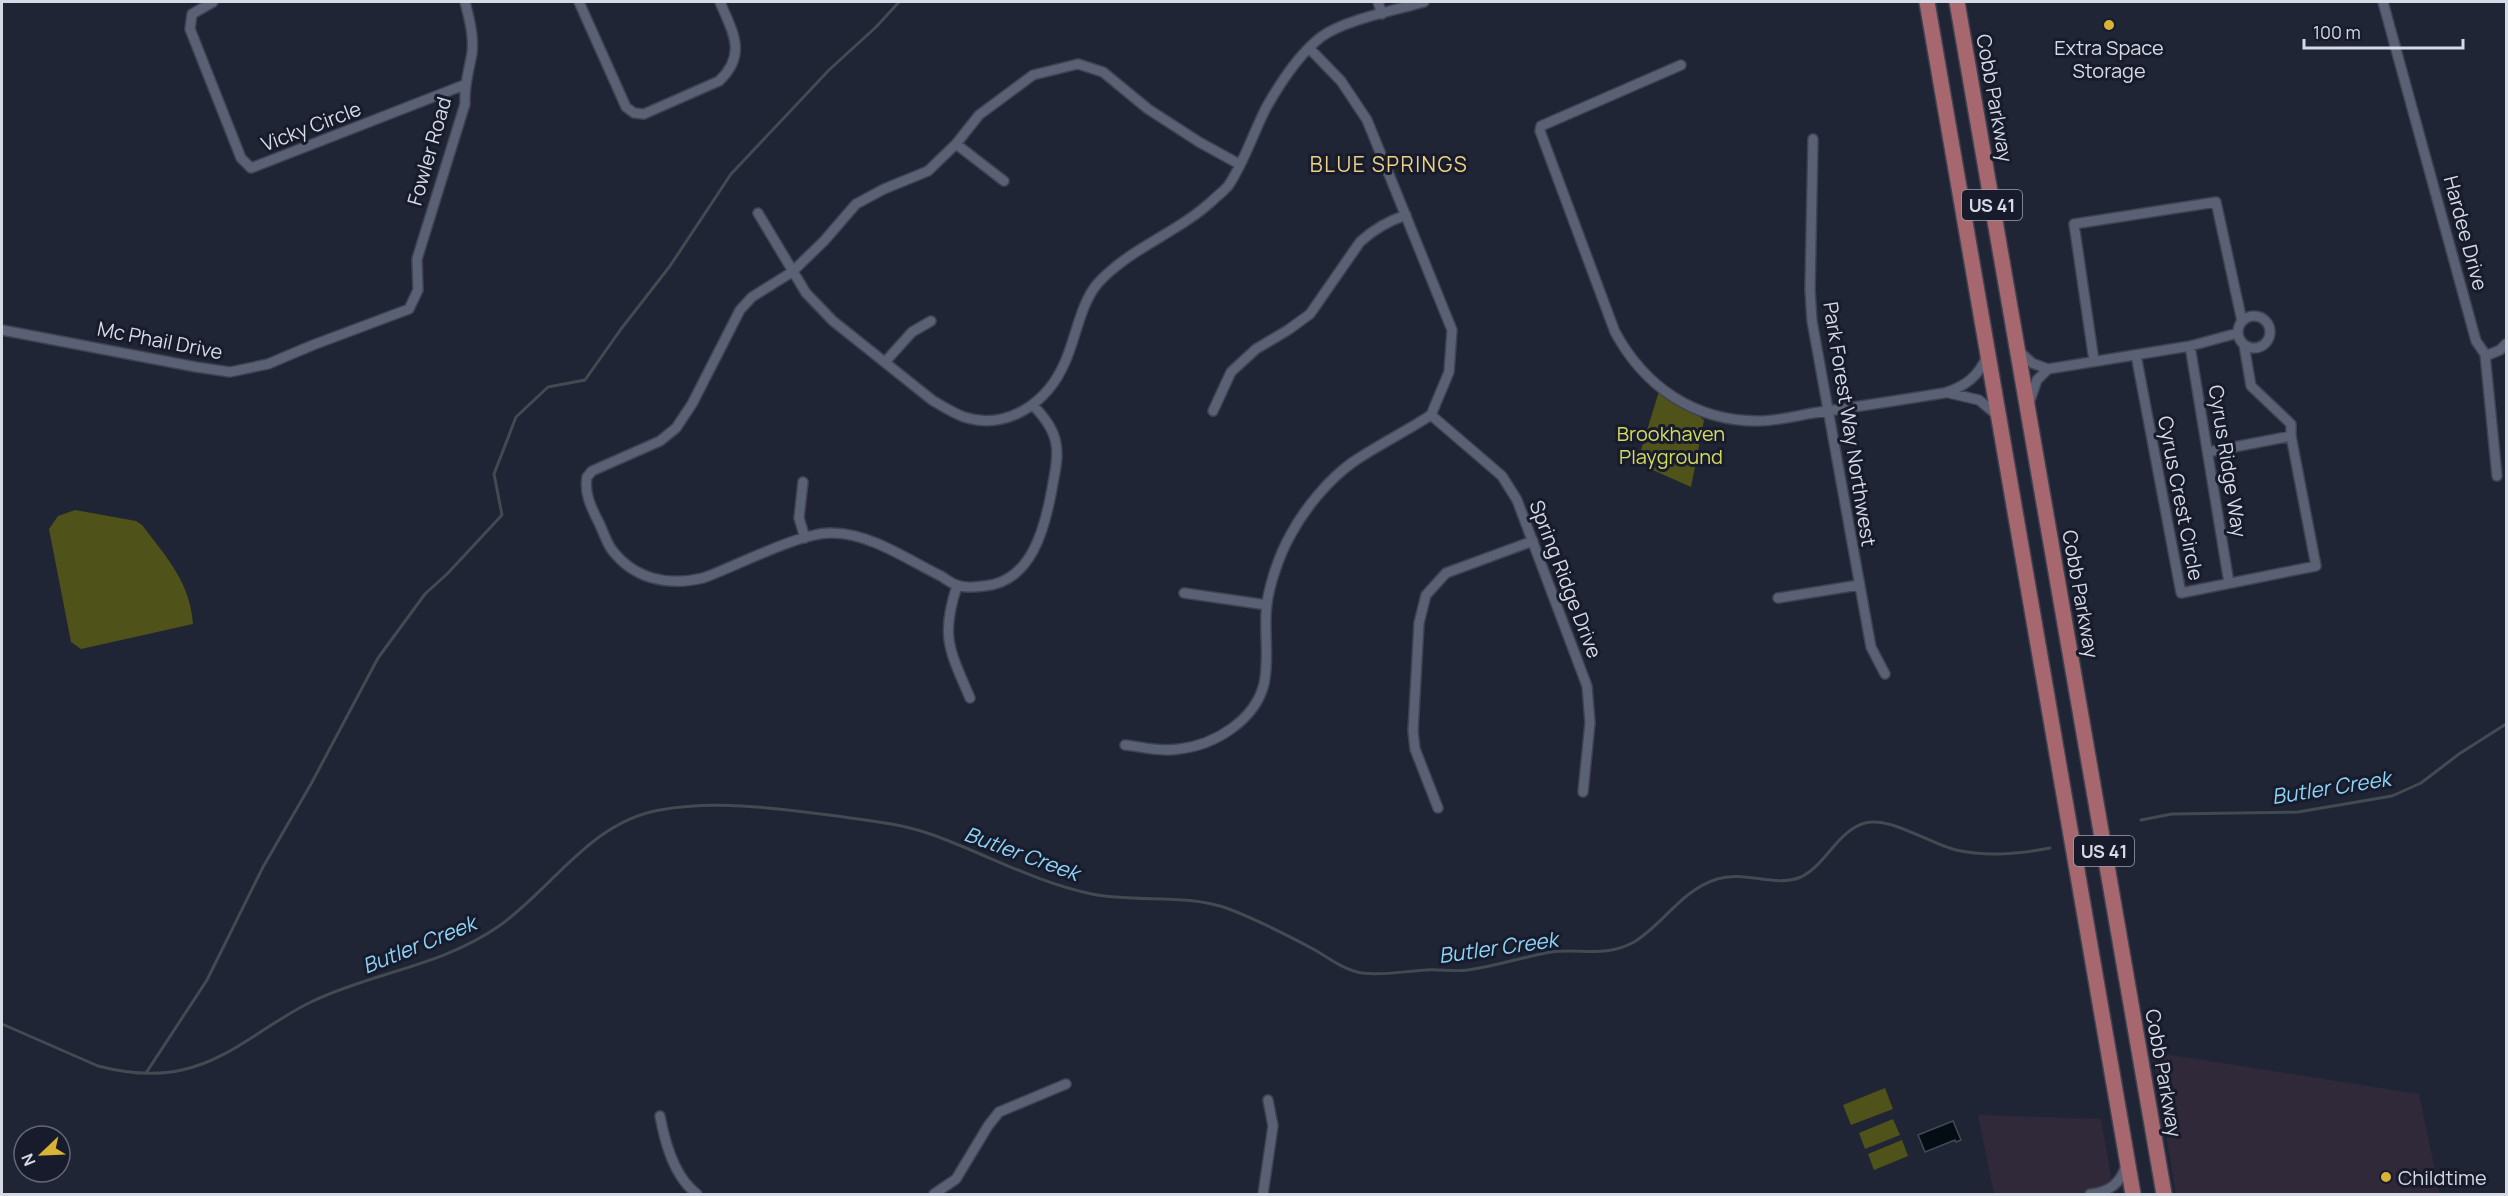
<svg xmlns="http://www.w3.org/2000/svg" width="2508" height="1196" font-family="Manrope,sans-serif">
<style>
.commercial{fill:#2f293a}
.green{fill:#4f5219}
.water{fill:#030d13;stroke:#424a52;stroke-width:1.5}
.lines{fill:none;stroke-linecap:round;stroke-linejoin:round}
.stream{stroke:#424a52;stroke-width:3}
.minor-casing{stroke:#3f4250;stroke-width:12}
.primary-casing{stroke:#3f4250;stroke-width:18}
.minor{stroke:#5b6174;stroke-width:9}
.primary{stroke:#a7676f;stroke-width:15}
.poi-dot{fill:#d9b434;stroke:#171b2b;stroke-width:2}
.labels{text-anchor:middle;dominant-baseline:central;stroke-width:6;stroke-linejoin:round;paint-order:stroke}
.shield{fill:#171b2b;stroke:#9da1ad;stroke-width:1.5}
.shield-label{font-size:18px;font-weight:bold;fill:#d6dae5}
.poi-label{font-size:20px;fill:#d6dae5;stroke:#171b2b}
.street-label{font-size:20px;fill:#d6dae5;stroke:#171b2b}
.park-label{font-size:20px;fill:#d4db63;stroke:#171b2b}
.neighbourhood-label{font-size:21px;letter-spacing:1.5px;fill:#ebd285;stroke:#171b2b}
.water-label{font-size:21px;font-style:italic;fill:#8dd4f7;stroke:#171b2b}
</style>
<rect width="100%" height="100%" fill="#202535"/>
<path class="commercial" d="M2152,1052L2419,1094L2440,1194H2176Z
M1978,1115L2101,1119L2114,1194H1994Z"/>
<path class="green" d="M1660,388L1704,420L1691,487L1637,463Z
M75,510L136,521L142,525C167,558 190,582 193,624L81,649L71,642L49,529L58,516Z
M1885,1088L1893,1109L1851,1125L1843,1105Z
M1893,1119L1900,1135L1865,1149L1859,1133Z
M1902,1140L1908,1156L1874,1170L1868,1154Z"/>
<path class="water" d="M1953,1121L1961,1140L1956,1142L1955,1140L1925,1152L1918,1135Z"/>
<g class="lines">
<path class="stream" d="M2141,820L2172,814L2298,812L2392,796L2421,783L2459,754L2506,724
M2,1024L98,1066C125,1073 155,1076 182,1070C232,1059 268,1022 313,1001C374,972 442,966 499,926C553,888 590,822 660,810C715,800 774,808 829,815C864,820 900,823 933,835C986,854 1037,883 1092,894C1137,903 1185,893 1229,909C1258,920 1287,935 1315,950C1330,959 1344,970 1362,973C1383,976 1405,971 1426,970C1440,969 1454,972 1468,970C1496,966 1523,957 1551,952C1579,948 1606,958 1634,942C1664,924 1680,891 1717,879C1745,870 1775,888 1801,877C1826,865 1837,831 1865,823C1890,816 1930,844 1956,850C1988,857 2018,854 2050,848
M146,1073L207,980L263,867L311,784L378,658L425,594L448,573L502,515L494,474L516,417L548,387L585,380L621,329L670,266L731,174L829,70L876,27L899,2"/>
<g class="minor-casing">
<path id="minor" d="M213,2L192,14L190,29L241,158L251,168L464,85
M579,2L626,107L634,113L644,114L719,81C748,54 732,31 720,2
M1378,2L1382,14
M2383,2L2476,341L2485,354L2497,476
M1310,49L1341,81L1367,120L1452,330L1449,372L1431,415
M1681,65L1541,126L1540,131L1615,332C1645,387 1694,421 1758,421C1777,421 1795,416 1813,413C1856,407 1900,400 1944,393C1965,387 1979,376 1987,356
M1813,139L1810,290L1812,321L1871,647L1885,674
M956,144L1004,181
M758,213L806,293L833,321L932,400C942,406 953,413 964,417C1008,431 1048,402 1065,362C1076,338 1080,304 1098,283C1130,248 1177,233 1212,201C1217,196 1224,191 1228,186C1243,165 1254,131 1266,108C1280,83 1298,55 1321,37C1344,20 1396,10 1424,2
M2238 332a16 16 0 1 1 32 0a16 16 0 1 1-32 0Z
M2,330L196,367L230,372L268,364L313,345L409,309L418,290L417,259L465,104C464,84 469,71 472,53C474,35 469,18 465,2
M2190,346L2229,583
M2019,351L2032,363L2048,369L2190,346L2238,333
M2485,354L2488,355L2500,350L2506,344
M2136,355L2181,593L2316,566L2291,436V424L2251,386L2244,345
M2094,361L2074,224L2216,202L2242,321
M885,362L912,332L931,321
M1949,393L1979,400L1998,416
M2029,403L2037,380L2048,369
M1033,405C1043,416 1054,429 1056,444C1059,459 1054,475 1052,489C1045,527 1032,582 984,586C977,587 964,588 957,585C952,584 946,579 941,576C908,560 870,533 832,533C800,532 737,566 703,578C669,586 635,580 612,550C606,542 603,530 598,521C591,507 584,493 587,477L592,471L660,441L676,428L692,404L740,310L752,297L792,272L824,241L856,204L884,189L928,171L956,144L979,115L1033,75L1078,64L1103,72L1148,109L1199,142L1239,164
M1213,411L1231,372L1256,349L1288,330L1310,314L1360,242C1374,229 1388,221 1406,215
M1431,415L1502,476L1517,500L1587,686L1590,723L1583,792
M2208,452L2291,436
M803,482L799,518L805,538
M957,586C940,637 950,651 970,698
M1184,593L1267,605
M1778,598L1859,585
M1125,745C1143,747 1161,752 1179,749C1215,745 1255,720 1264,684C1269,661 1265,639 1266,616C1266,592 1279,555 1291,534C1305,508 1329,479 1353,462C1378,445 1405,432 1431,415
M1438,808L1415,749L1413,731L1419,623L1426,595L1446,573L1533,541
M660,1116C665,1143 674,1177 697,1194
M934,1194L956,1179L988,1126L999,1112L1066,1084
M1263,1194L1273,1126L1268,1100
M2090,1194C2109,1192 2120,1184 2126,1166"/>
</g>
<g class="primary-casing">
<path id="primary" d="M1927,2L2133,1194
M1957,2L2164,1194"/>
</g>
<use href="#minor" class="minor"/>
<use href="#primary" class="primary"/>
</g>
<g class="poi-dot">
<circle cx="2109" cy="25" r="6"/>
<circle cx="2386" cy="1177" r="6"/>
</g>
<g class="labels">
<g class="shield">
<rect x="1962" y="190" width="60" height="30" rx="4.5"/>
<rect x="2074" y="836" width="60" height="30" rx="4.5"/>
</g>
<g class="shield-label">
<text x="1992" y="205">US 41</text>
<text x="2104" y="851">US 41</text>
</g>
<g class="poi-label">
<text x="2109" y="47">Extra Space<tspan x="2109" dy="23">Storage</tspan></text>
<text x="2398" y="1177" text-anchor="start">Childtime</text>
</g>
<g class="street-label">
<text transform="translate(1995 98) rotate(80)">Cobb Parkway</text>
<text transform="translate(311 126) rotate(-21)">Vicky Circle</text>
<text transform="translate(429 151) rotate(-74)">Fowler Road</text>
<text transform="translate(2466 233) rotate(75)">Hardee Drive</text>
<text transform="translate(160 340) rotate(11)">Mc Phail Drive</text>
<text transform="translate(1850 424) rotate(81)">Park Forest Way Northwest</text>
<text transform="translate(2228 461) rotate(81)">Cyrus Ridge Way</text>
<text transform="translate(2181 498) rotate(79)">Cyrus Crest Circle</text>
<text transform="translate(1566 579) rotate(69)">Spring Ridge Drive</text>
<text transform="translate(2081 594) rotate(80)">Cobb Parkway</text>
<text transform="translate(2164 1073) rotate(80)">Cobb Parkway</text>
</g>
<g class="park-label">
<text x="1671" y="433">Brookhaven<tspan x="1671" dy="23">Playground</tspan></text>
</g>
<g class="neighbourhood-label">
<text x="1389" y="164">BLUE SPRINGS</text>
</g>
<g class="water-label">
<text transform="translate(2331 787) rotate(-9)">Butler Creek</text>
<text transform="translate(1022 853) rotate(20)">Butler Creek</text>
<text transform="translate(419 944) rotate(-22)">Butler Creek</text>
<text transform="translate(1498 947) rotate(-8)">Butler Creek</text>
</g>
</g>
<rect width="2508" height="1196" fill="none" stroke="#d6dae5" stroke-width="6"/>
<g transform="translate(42 1154) rotate(247)"><circle r="28" fill="#171b2b" stroke="#636775" stroke-width="1.5"/>
<path d="M0-4.5L10 22L0 15L-10 22Z" fill="#d9b434"/>
<text y="-9" font-size="16" font-weight="bold" text-anchor="middle" fill="#d6dae5">N</text>
</g>
<path d="M2304 39v9h159v-9" fill="none" stroke="#d6dae5" stroke-width="3"/>
<text x="2313" y="39" font-size="18" fill="#d6dae5" stroke="#171b2b" stroke-width="4.5" paint-order="stroke">100 m</text>
</svg>
